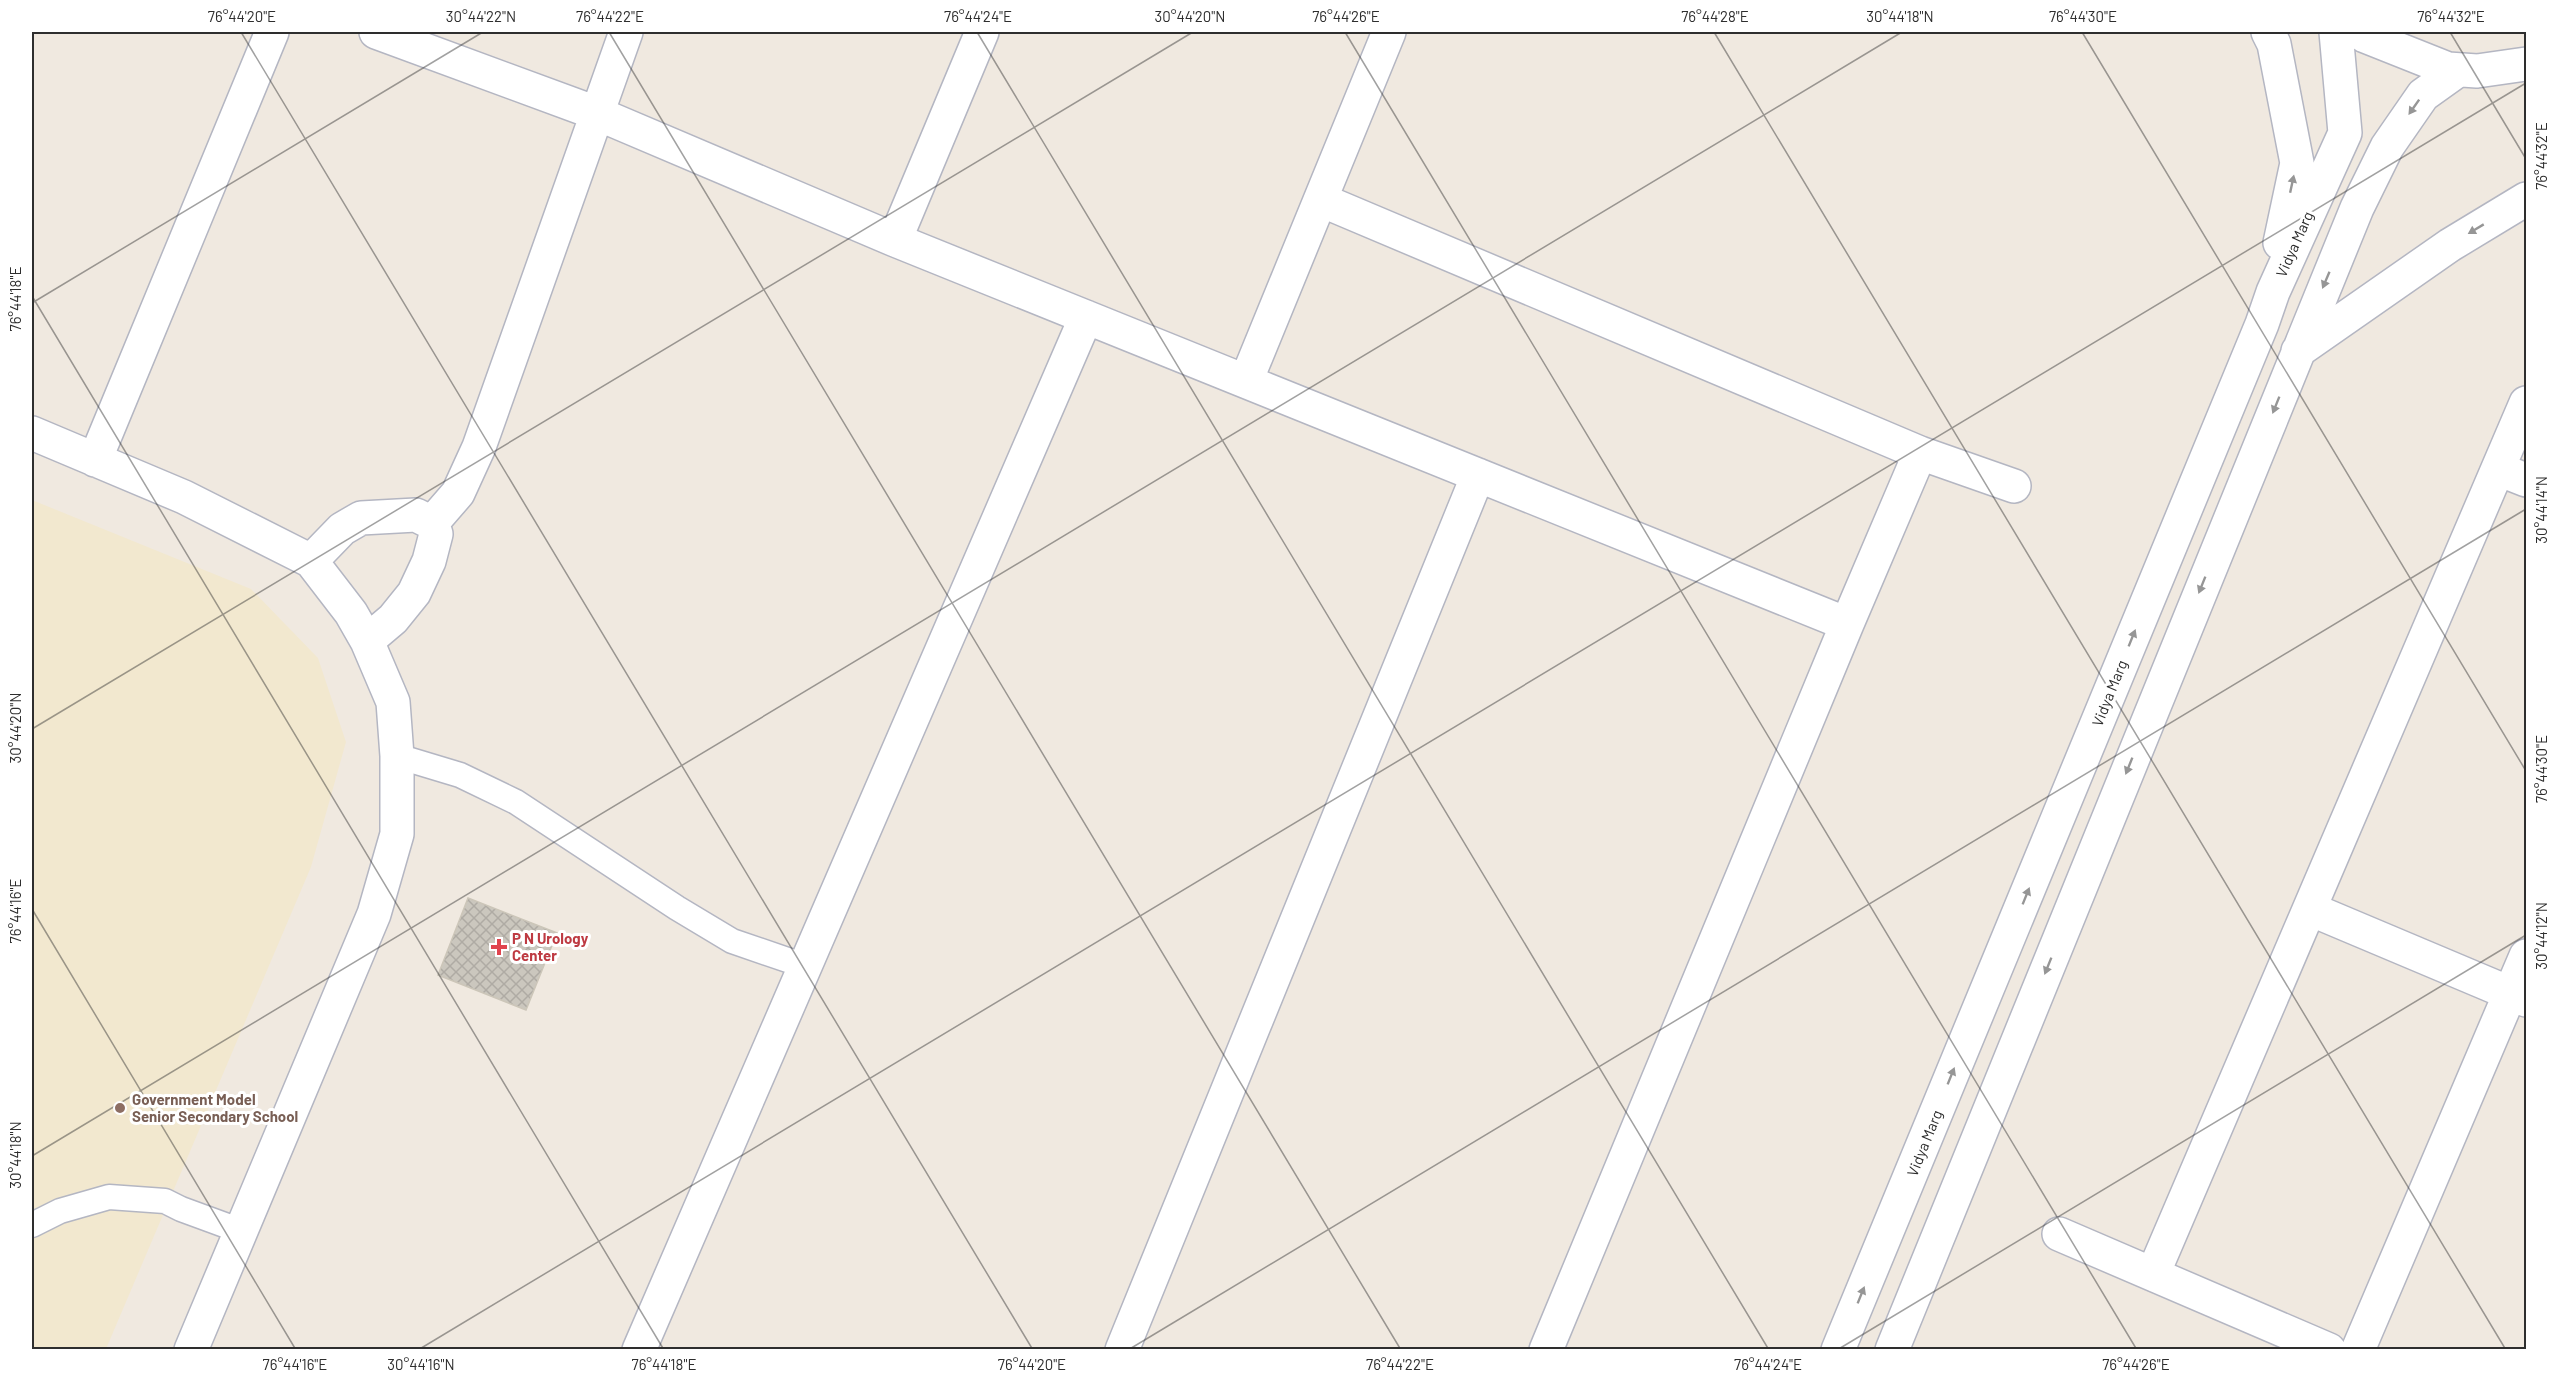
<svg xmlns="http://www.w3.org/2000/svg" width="2558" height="1381" font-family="Barlow,sans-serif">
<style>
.education{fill:#f2e8cf}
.building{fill:url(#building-cross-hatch);stroke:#ccc6b9;stroke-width:1.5}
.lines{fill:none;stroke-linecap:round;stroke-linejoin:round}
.lane-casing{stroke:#b4b6c2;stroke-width:27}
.street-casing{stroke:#b4b6c2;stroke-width:36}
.secondary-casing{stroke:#b4b6c2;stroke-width:36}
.lane{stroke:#fff;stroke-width:24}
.street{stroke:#fff;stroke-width:33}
.secondary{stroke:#fff;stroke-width:33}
.oneway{fill:#969696}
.ticks{fill:none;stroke:#2e2e2e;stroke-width:1.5;stroke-opacity:0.45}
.health-dot{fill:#e0444e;stroke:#fff;stroke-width:2}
.education-dot{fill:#8d6e63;stroke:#fff;stroke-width:2}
.labels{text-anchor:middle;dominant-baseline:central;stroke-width:6;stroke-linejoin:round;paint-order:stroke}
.street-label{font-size:15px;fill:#2e2e2e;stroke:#fff}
.health-label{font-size:15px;font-weight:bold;fill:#be3a42;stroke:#fff;text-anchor:start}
.education-label{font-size:15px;font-weight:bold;fill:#785e54;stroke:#fff;text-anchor:start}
.neatline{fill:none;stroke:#2e2e2e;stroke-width:2}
.ticks-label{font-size:15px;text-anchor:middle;fill:#2e2e2e}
</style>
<defs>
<pattern id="building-cross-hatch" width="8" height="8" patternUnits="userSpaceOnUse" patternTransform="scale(1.5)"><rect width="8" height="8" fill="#cbc7be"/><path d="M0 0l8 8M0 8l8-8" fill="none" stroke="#afaba4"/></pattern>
</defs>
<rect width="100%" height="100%" fill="#f0e9e0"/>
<path class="education" d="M32,500L251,589L318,658L346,742L311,867L106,1349H32Z"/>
<path class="building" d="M468,898L557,933L526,1010L438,975Z"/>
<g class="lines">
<g class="lane-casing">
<path id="lane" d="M397,756L460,775L516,802L677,908L732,941L805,966
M32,1225L60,1211L109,1197L165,1201L181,1209L241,1231"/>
</g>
<g class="street-casing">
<path id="street" d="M376,32L596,113L895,240L1847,624
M1321,200L1920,453L2014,486
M895,240L982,32
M1246,381L1389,32
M32,433L184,497L311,561L351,613L367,641L393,702L397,756V834L374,914L191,1350
M95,460L272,32
M2498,469L2526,480
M432,523L458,493L479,447L626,32
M311,561L342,529L361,518L416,515L432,523L436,534L429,561L414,593L393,619L367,641
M2310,909L2526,1000
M2059,1234L2329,1350
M2153,1274L2526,403
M639,1350L1086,317
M1122,1350L1478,475
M1546,1350L1847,624L1920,453
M2358,1350L2526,956"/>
</g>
<g class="secondary-casing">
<path id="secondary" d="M2268,32L2274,44L2297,163L2280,243
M2359,32L2365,36L2448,69L2477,71L2526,64
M2298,351L2450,245L2526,199
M1838,1350L2262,324L2273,292L2345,133L2336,32
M1892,1350L2357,208L2387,147L2423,95L2458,70"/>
</g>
<use href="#lane" class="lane"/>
<use href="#street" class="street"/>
<use href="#secondary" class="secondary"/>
</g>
<defs><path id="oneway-solid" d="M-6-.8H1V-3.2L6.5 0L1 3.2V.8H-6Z" transform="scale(1.5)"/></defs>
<g class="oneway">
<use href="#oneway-solid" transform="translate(2414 107) rotate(125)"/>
<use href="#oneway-solid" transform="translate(2292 184) rotate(-78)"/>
<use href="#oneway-solid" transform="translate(2476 229) rotate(149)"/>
<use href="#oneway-solid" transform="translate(2326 280) rotate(113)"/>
<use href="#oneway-solid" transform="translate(2276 405) rotate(112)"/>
<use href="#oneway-solid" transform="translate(2202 585) rotate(112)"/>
<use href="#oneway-solid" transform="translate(2132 638) rotate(-68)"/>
<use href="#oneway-solid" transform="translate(2129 766) rotate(112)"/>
<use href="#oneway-solid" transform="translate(2026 896) rotate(-68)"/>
<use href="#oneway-solid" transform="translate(2048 966) rotate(112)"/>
<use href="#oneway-solid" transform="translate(1951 1076) rotate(-68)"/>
<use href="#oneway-solid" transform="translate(1861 1295) rotate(-68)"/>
</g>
<path class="ticks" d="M241,32L1033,1350M609,32L1401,1350M977,32L1769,1350M1345,32L2137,1350M1714,32L2506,1350M2082,32L2526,771M2450,32L2526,159M32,296L664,1350M32,303L483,32M32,729L1193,32M32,909L296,1350M32,1156L1902,32M418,1350L2526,83M1128,1350L2526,509M1837,1350L2526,935"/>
<path class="health-dot" d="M496 938h6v6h6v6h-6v6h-6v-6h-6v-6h6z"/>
<circle class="education-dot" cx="120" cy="1108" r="6"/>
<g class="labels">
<g class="street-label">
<text transform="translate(2294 244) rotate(-66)">Vidya Marg</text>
<text transform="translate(2109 693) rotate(-68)">Vidya Marg</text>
<text transform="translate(1924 1143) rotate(-68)">Vidya Marg</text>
</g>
<g class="health-label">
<text x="512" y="938">P N Urology<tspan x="512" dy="17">Center</tspan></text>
</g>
<g class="education-label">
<text x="132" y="1099">Government Model<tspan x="132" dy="17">Senior Secondary School</tspan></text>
</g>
</g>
<rect width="2558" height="1381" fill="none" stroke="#ffffff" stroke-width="66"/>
<rect x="33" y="33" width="2492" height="1315" class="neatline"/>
<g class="ticks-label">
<text x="242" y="22">76°44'20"E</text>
<text x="481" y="22">30°44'22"N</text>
<text x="610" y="22">76°44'22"E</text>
<text x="978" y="22">76°44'24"E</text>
<text x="1190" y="22">30°44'20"N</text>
<text x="1346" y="22">76°44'26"E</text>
<text x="1715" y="22">76°44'28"E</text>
<text x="1900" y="22">30°44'18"N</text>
<text x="2083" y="22">76°44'30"E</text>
<text x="2451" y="22">76°44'32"E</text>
<text transform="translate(2542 156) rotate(-90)" y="5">76°44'32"E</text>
<text transform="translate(16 299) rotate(-90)" y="5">76°44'18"E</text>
<text transform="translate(2542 510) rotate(-90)" y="5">30°44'14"N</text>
<text transform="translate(16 728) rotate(-90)" y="5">30°44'20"N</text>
<text transform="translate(2542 769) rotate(-90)" y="5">76°44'30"E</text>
<text transform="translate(16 911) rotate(-90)" y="5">76°44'16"E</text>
<text transform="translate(2542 936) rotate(-90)" y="5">30°44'12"N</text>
<text transform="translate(16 1155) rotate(-90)" y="5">30°44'18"N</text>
<text x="295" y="1370">76°44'16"E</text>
<text x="421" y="1370">30°44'16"N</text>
<text x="664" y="1370">76°44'18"E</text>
<text x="1032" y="1370">76°44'20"E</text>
<text x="1400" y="1370">76°44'22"E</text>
<text x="1768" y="1370">76°44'24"E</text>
<text x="2136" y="1370">76°44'26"E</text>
</g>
</svg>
